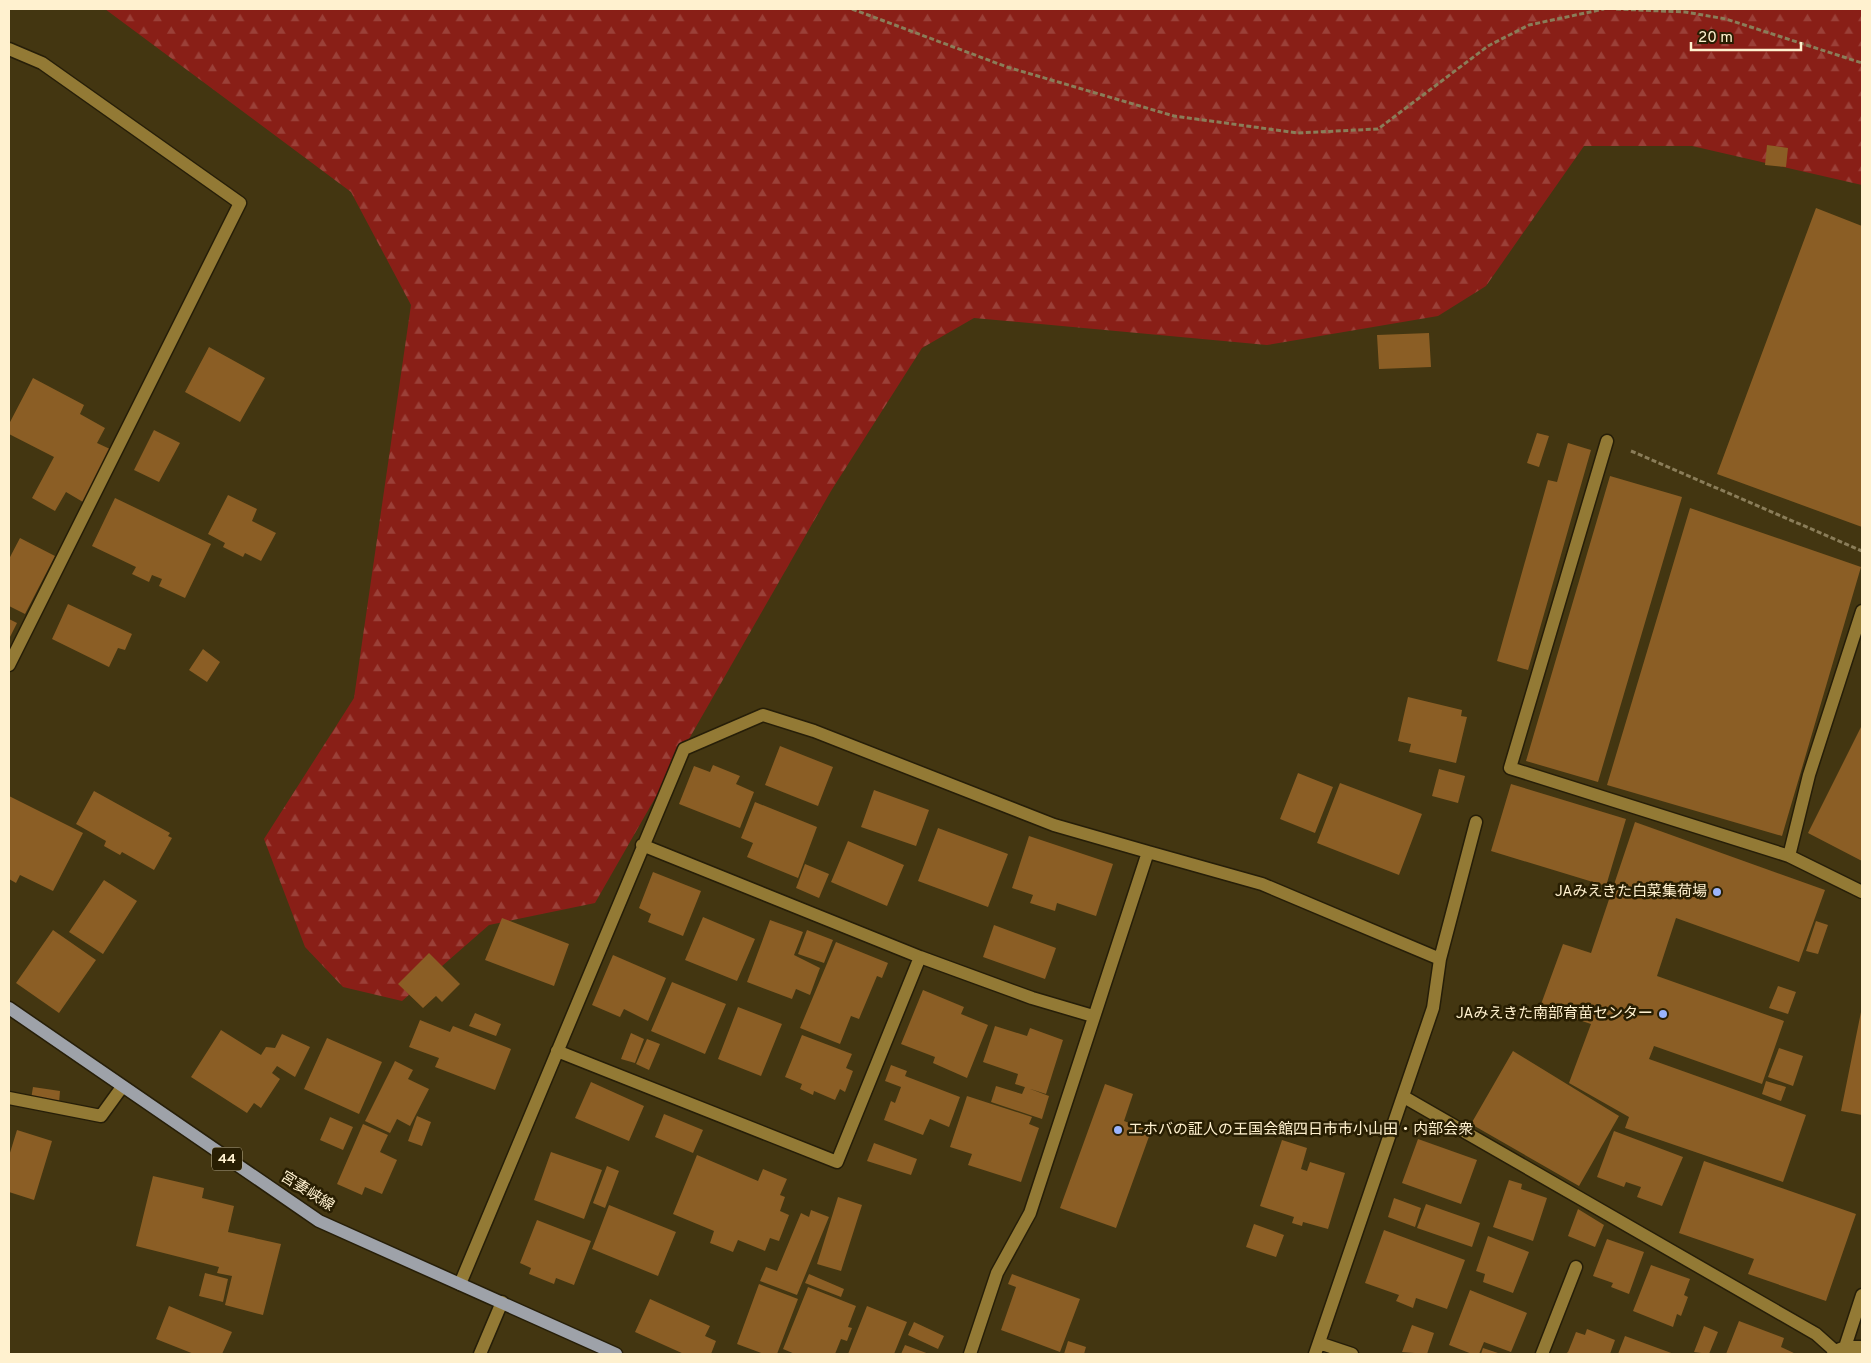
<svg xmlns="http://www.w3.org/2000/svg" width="1871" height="1363" font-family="Overpass,'Noto Sans JP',sans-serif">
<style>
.forest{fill:url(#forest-firs)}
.building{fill:#8b5e25}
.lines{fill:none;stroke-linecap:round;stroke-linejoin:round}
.minor-casing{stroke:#261e08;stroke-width:15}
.primary-casing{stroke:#261e08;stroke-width:15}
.path{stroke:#8a7d59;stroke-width:3;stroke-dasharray:5 2.5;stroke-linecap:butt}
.minor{stroke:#937a35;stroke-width:12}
.primary{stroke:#9ea2a9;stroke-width:12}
.poi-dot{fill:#9bb5fd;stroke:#281e02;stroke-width:2}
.labels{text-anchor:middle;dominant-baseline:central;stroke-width:5;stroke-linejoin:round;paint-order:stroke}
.shield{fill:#281e02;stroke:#beb292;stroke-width:1}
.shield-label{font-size:14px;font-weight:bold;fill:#fff1cf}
.poi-label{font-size:15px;fill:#fff1cf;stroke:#281e02;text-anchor:end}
.street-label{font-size:15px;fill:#fff1cf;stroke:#281e02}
</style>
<defs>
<pattern id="forest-firs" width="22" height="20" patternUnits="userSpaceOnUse" patternTransform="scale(1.25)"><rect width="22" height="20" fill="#891f17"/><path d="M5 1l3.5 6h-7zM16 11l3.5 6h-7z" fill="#9b4038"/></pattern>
</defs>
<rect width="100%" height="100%" fill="#433611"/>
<path class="forest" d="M105,9H1862V185L1692,146H1584L1486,286L1438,316L1267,345L974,318L922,348L831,491L595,903L489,925L402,1001L343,987L305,947L264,839L354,698L411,305L351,192Z"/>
<path class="building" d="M1767,145L1788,148L1786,167L1765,165Z
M1816,208L1862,226V527L1717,474Z
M1429,333L1431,367L1379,369L1377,335Z
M209,347L265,378L240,422L185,392Z
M33,378L84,405L80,414L105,428L97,443L110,449L83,502L66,492L55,511L32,498L54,457L9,434V424Z
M154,430L180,443L159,482L134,470Z
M1537,433L1549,436L1539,467L1527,463Z
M1568,443L1591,450L1528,670L1497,661L1548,480L1557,482Z
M1610,476L1682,497L1598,782L1526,761Z
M228,495L257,509L252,521L276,533L261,561L245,553L243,557L223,547L225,543L208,534Z
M115,498L211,544L185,598L159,586L162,579L152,575L149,582L132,574L136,567L92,546Z
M1690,508L1861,567L1782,836L1607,785Z
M20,538L55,556L25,614L9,606V559Z
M68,604L132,634L125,650L118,648L109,667L52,639Z
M9,619L17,623L9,639Z
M203,649L220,662L207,682L189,670Z
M1408,697L1462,710L1461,716L1467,717L1456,763L1409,752L1411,744L1398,741Z
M1862,725V861L1808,833Z
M780,746L833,767L818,806L765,785Z
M713,765L740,776L736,784L754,792L740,828L679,804L694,766L710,772Z
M1439,769L1465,776L1458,803L1432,796Z
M1298,773L1333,787L1315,833L1280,819Z
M1340,783L1422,814L1399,875L1317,843Z
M1511,784L1626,819L1606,886L1491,851Z
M874,790L929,810L916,846L861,827Z
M94,791L170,833L168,836L172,838L154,870L122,852L120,855L104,846L106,841L76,824Z
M9,796L83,833L53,891L20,875L16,883L9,879Z
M755,802L817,827L798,878L747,857L753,843L741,838Z
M1635,822L1825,890L1799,962L1676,918L1657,976L1784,1021L1762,1084L1654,1046L1649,1059L1806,1115L1783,1182L1625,1128L1629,1117L1569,1083L1591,1024L1540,1007L1563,944L1591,953Z
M938,828L1008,854L988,907L918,881Z
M1029,836L1113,864L1096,916L1057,903L1055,911L1030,903L1033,895L1012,888Z
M848,841L904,865L887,906L831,882Z
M805,864L829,874L819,898L796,888Z
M653,872L701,891L683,936L648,922L651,914L639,908Z
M104,880L137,901L103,954L69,932Z
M703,917L755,939L737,981L685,960Z
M502,918L569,944L554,986L485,960Z
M770,920L803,932L794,955L820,968L810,995L796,989L792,999L747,982Z
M1816,921L1828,925L1818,954L1806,951Z
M994,925L1056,948L1045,979L983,957Z
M53,930L96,960L59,1013L16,983Z
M807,930L833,940L824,963L798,954Z
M836,942L888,963L882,978L877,976L859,1019L851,1016L840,1044L800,1028Z
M429,953L460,984L442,1002L436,996L423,1008L398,984Z
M613,955L666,978L648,1021L624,1009L620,1017L592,1005Z
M672,982L726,1004L705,1054L651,1031Z
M1778,986L1796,992L1788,1014L1769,1008Z
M923,990L964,1007L961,1014L988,1025L967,1078L933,1063L935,1057L901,1044Z
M738,1007L782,1024L761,1076L718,1059Z
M1861,1012H1862V1115L1841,1111Z
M475,1013L501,1024L496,1036L469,1026Z
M420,1020L450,1032L453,1026L511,1049L495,1090L435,1067L439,1058L409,1047Z
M995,1026L1027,1036L1030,1028L1063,1040L1046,1094L1015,1084L1018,1074L983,1062Z
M221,1030L261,1055L266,1047L275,1048L282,1034L310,1047L295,1077L277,1066L272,1073L280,1079L261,1108L254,1103L247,1113L191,1077Z
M631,1033L644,1039L635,1063L621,1059Z
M802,1035L852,1054L846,1068L853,1071L845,1092L840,1089L835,1100L814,1091L813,1095L800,1089L802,1084L785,1077Z
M327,1038L382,1062L359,1114L304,1089Z
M647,1039L660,1044L649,1070L636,1064Z
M1779,1048L1803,1056L1793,1086L1768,1077Z
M1513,1051L1619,1116L1579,1186L1471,1124Z
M395,1061L413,1070L408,1079L429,1089L410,1126L397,1119L390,1133L365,1121Z
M891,1065L907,1071L905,1076L960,1097L949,1127L930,1119L923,1135L884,1120L891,1101L895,1103L901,1087L885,1081Z
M1766,1081L1786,1087L1781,1101L1762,1094Z
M591,1082L644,1106L629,1141L575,1118Z
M1105,1084L1133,1094L1124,1121L1151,1131L1116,1228L1060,1208Z
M996,1086L1022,1094L1025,1087L1049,1096L1042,1119L991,1102Z
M33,1087L60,1091L59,1103L31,1099Z
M967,1096L1032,1117L1029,1124L1039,1128L1021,1182L968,1165L972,1154L950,1147Z
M664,1114L703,1130L693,1153L655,1137Z
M417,1116L431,1122L422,1146L408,1141Z
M330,1117L353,1127L343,1150L320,1140Z
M363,1124L388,1135L380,1152L397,1160L382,1194L365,1187L362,1195L337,1184Z
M17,1130L52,1141L34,1200L9,1192V1156Z
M1614,1131L1683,1157L1662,1206L1637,1197L1641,1187L1626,1182L1624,1187L1597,1177Z
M1418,1139L1477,1160L1461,1204L1402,1183Z
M1282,1140L1307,1148L1301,1169L1307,1171L1310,1162L1345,1173L1328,1229L1303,1222L1302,1226L1292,1223L1294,1217L1260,1206Z
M874,1143L917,1159L911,1175L867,1161Z
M551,1152L602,1170L584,1219L534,1200Z
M697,1155L758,1181L763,1169L787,1179L780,1195L785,1197L780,1211L789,1215L779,1241L770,1238L765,1251L738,1240L733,1252L710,1243L714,1231L673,1214Z
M1704,1161L1856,1214L1826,1301L1748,1274L1754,1259L1679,1233Z
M607,1166L619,1171L605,1208L593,1203Z
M153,1176L204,1188L202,1198L234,1206L228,1232L281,1244L263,1315L225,1305L232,1276L217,1273L219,1267L136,1246Z
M1509,1180L1522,1184L1521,1189L1547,1198L1533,1241L1493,1227Z
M838,1197L862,1205L841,1271L817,1264Z
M1394,1198L1421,1208L1415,1227L1388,1217Z
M1426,1204L1480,1223L1472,1247L1417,1228Z
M609,1205L676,1232L658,1276L592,1249Z
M1578,1209L1604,1225L1595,1247L1568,1236Z
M811,1210L829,1217L797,1295L760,1281L766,1267L777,1271L801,1213L809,1217Z
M537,1220L591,1241L574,1285L556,1278L554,1284L529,1274L531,1268L520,1263Z
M1254,1224L1284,1235L1276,1257L1246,1247Z
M1384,1230L1465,1260L1447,1309L1416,1298L1413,1308L1396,1301L1399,1295L1365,1283Z
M1488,1236L1529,1252L1513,1293L1483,1282L1485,1274L1476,1271Z
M1607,1239L1644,1252L1629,1294L1611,1287L1613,1283L1593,1276Z
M1651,1265L1690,1279L1684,1295L1688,1297L1681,1316L1677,1314L1673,1327L1633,1311Z
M205,1273L228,1279L223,1302L199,1296Z
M809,1274L844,1289L841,1297L805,1283Z
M1012,1274L1080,1299L1060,1352L1001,1330L1016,1287L1008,1284Z
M759,1284L798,1299L777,1354H764L737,1344Z
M808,1287L856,1306L848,1327L852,1328L847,1341L841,1339L835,1354H795L783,1349Z
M1470,1290L1527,1313L1511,1352L1484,1342L1479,1354H1472L1449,1345Z
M650,1299L710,1326L705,1336L716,1341L711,1354H684L635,1332Z
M169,1306L232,1332L222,1354H194L156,1339Z
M867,1306L907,1322L894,1354H848Z
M1739,1321L1784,1338L1781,1347L1796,1354H1726Z
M914,1322L944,1336L938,1349L908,1335Z
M1412,1325L1434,1333L1427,1354L1402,1352Z
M1704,1326L1718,1332L1709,1354L1694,1352Z
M1587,1329L1615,1340L1610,1354H1565L1568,1352L1576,1332L1585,1335Z
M1625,1336L1674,1354H1618Z
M1068,1341L1086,1347L1084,1354H1064Z
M905,1345L929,1354H901Z
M1483,1348L1501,1354H1481Z"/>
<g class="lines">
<g class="minor-casing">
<path id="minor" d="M9,49L42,63L240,203L9,665
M1607,441L1510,768L1789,856L1862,892
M642,845L920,957
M1789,856L1809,775L1862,611
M557,1051L837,1162L920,957L1032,998L1093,1016
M1404,1097L1816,1334L1835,1351
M9,1098L101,1116L122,1087
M460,1284L684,749L763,715L814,731L1054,825L1148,852
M1319,1343L1352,1354
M1845,1347H1862
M480,1354L502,1302
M970,1354L997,1273L1030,1213L1148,852L1262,884L1440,959
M1315,1354L1433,1008L1440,959L1476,822
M1542,1354L1576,1267
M1833,1354L1835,1351L1845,1347L1862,1295"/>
</g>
<g class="primary-casing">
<path id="primary" d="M9,1008L319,1221L616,1354"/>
</g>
<path class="path" d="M852,9L1007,67L1174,116L1298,133L1378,129L1488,46L1529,25L1604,9
M1616,9L1685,12L1726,19L1862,63
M1631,451L1862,551"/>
<use href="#minor" class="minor"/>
<use href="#primary" class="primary"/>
</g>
<g class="poi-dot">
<circle cx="1717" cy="892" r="5"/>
<circle cx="1663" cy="1014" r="5"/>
<circle cx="1118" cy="1130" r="5"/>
</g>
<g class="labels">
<rect class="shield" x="212" y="1147.5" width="30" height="23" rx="4"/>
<g class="shield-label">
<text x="227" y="1159">44</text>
</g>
<g class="poi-label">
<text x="1707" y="892">JAみえきた白菜集荷場</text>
<text x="1653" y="1014">JAみえきた南部育苗センター</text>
<text x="1128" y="1130" text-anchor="start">エホバの証人の王国会館四日市市小山田・内部会衆</text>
</g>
<g class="street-label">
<text transform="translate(307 1192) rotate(32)">宮妻峡線</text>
</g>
</g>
<rect width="1871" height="1363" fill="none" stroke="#fff1cf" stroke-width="20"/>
<path d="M1691 42v8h110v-8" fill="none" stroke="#fff1cf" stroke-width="2.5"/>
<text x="1698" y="42" font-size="15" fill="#fff1cf" stroke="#281e02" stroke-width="4" paint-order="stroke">20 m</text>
</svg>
